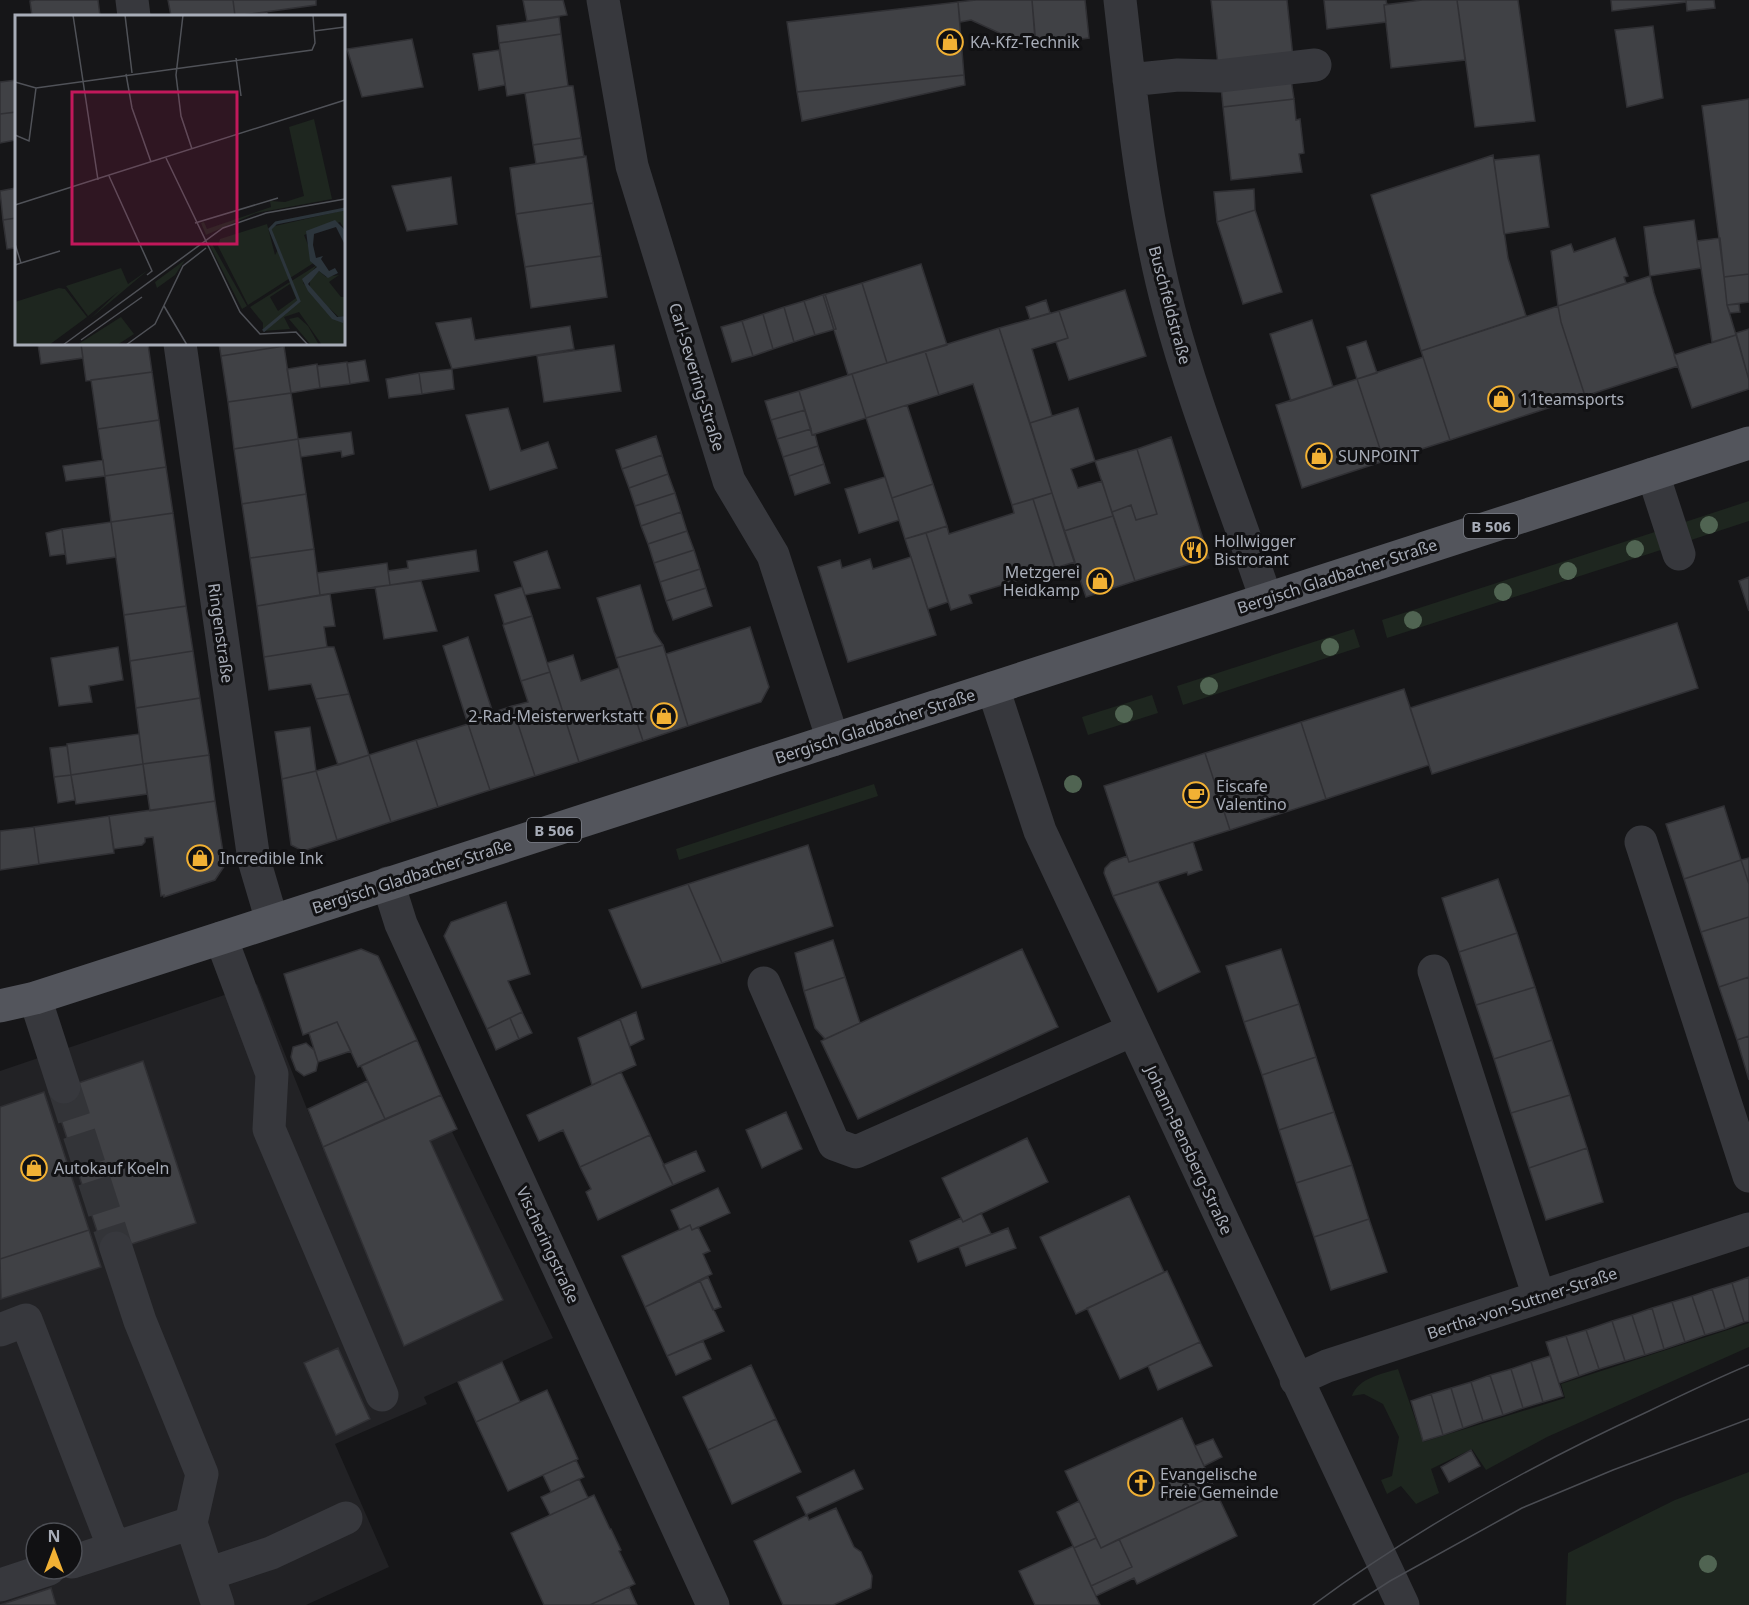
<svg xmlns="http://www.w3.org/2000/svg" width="1749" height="1605" font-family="'Noto Sans',sans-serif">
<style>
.built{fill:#222225;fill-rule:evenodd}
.green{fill:#1e261f}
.building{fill:#404145;stroke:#303034;stroke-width:1.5}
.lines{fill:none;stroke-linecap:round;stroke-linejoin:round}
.minor-tunnel{stroke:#333438;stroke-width:33;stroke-dasharray:33 16;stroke-linecap:butt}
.minor{stroke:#37383d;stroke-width:33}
.major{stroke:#53555c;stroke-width:33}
.tram{stroke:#4a4c52;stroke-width:1.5}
.tree{fill:#506452}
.labels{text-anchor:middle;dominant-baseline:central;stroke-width:6;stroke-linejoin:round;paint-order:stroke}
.shield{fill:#111113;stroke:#7b7e86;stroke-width:1.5}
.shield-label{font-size:15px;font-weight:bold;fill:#a8adb8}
.poi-label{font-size:16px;fill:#a8adb8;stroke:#111113;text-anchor:start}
.street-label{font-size:16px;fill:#a8adb8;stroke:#111113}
.inset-river{fill:none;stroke:#2c353c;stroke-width:3}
.inset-road{fill:none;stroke:#505258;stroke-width:1.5}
.view{fill:#c2185b;fill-opacity:0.15;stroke:#c2185b;stroke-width:3}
.inset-edge{fill:none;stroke:#a8adb8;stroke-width:3}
</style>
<rect width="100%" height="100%" fill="#161618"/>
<path class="built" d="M257,984L323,1149L437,1101L553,1338L424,1397L427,1404L335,1444L389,1567L306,1605H0V1071ZM36,1533H72V1569H36Z"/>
<path class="green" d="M1749,501V521L1685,542L1679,524Z
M1661,530L1667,548L1387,638L1382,620Z
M1354,629L1360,647L1183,705L1177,686Z
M1152,695L1158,713L1088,735L1082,717Z
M874,784L878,796L679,860L676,849Z
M1749,1323V1347L1547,1437L1486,1470L1472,1449L1431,1469L1439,1493L1416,1504L1401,1486L1387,1494L1381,1480L1392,1476L1399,1437L1383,1404L1364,1394L1352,1396C1358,1378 1382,1374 1398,1369L1423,1442L1565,1398L1561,1384Z
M1749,1472V1605H1566L1568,1553L1675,1500Z"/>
<path class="building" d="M35,0H98L100,16H32L30,1Z
M168,0H233L235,16H171Z
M233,0H316V5L235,16Z
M523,0H563L567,15L527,21Z
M976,0H1032L1035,39L1020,40V37H1008L971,20L960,22L958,2Z
M1032,0H1085L1089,38L1036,45Z
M1211,0H1287L1293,57L1218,65Z
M1324,0H1386L1387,5H1384L1386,22L1327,29Z
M1422,0H1457L1465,60L1391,68L1384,5Z
M1457,0H1518L1535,121L1475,127Z
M1611,0H1686V2L1612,11Z
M1686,0H1714L1715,8L1687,11Z
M958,2L964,75L797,92L787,22Z
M267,12L268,16H243Z
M559,17L561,34L499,43L497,26Z
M1653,26L1663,98L1627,107L1615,30Z
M561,34L568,86L507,96L499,43Z
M412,39L423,87L362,97L347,49Z
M499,50L505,85L479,90L473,54Z
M964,75L965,85L802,121L797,92Z
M1291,79L1294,99L1223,107L1221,87Z
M16,80V112L0,114V82Z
M568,86H573L581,138L533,145L525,93Z
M1294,99L1296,120L1300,119L1304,153L1299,154L1302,172L1231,180L1223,107Z
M1749,99V274L1724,277L1702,106Z
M16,112V140L0,143V114Z
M581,138L584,157L536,164L533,145Z
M1493,155L1508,258L1526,316L1421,351L1371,195Z
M1539,155L1549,227L1504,234L1494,160Z
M586,156L593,203L516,214L510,168Z
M451,177L457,224L407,231L392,186Z
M16,188V218L3,220L0,191Z
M1254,189L1255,210L1217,222L1214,192Z
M593,203L601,256L525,267L516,214Z
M1255,210L1282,292L1243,304L1217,222Z
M16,218V248L7,249L3,220Z
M1694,220L1701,268L1650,276L1644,227Z
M1615,238L1628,276L1624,277L1626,283L1558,306L1551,251L1571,244L1574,252Z
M1720,238L1727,305L1736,335L1712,342L1697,241Z
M601,256L607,297L531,308L525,267Z
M921,264L947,345L887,363L862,283Z
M1749,274V302L1727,305L1724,277Z
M1650,276L1654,293L1678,366L1585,396L1561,322L1558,306Z
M862,283L887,363L848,375L823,295Z
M1125,290L1146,356L1069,380L1056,342L1068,338L1059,311Z
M825,294L836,329L815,335L804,301Z
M1046,300L1050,313L1030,319L1026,307Z
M804,301L815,335L794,342L784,307Z
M1739,304L1740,312L1730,313L1727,305Z
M1558,306L1561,322L1585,396L1450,440L1421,351Z
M784,307L794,342L773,349L763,314Z
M1059,311L1068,338L1032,349L1052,416L1030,423L999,328Z
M763,314L773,349L753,356L742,321Z
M471,318L475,340L570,326L574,349L452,369L436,323Z
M1312,320L1333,387L1291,401L1270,334Z
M742,321L753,356L732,362L721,327Z
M999,328L1052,493L1012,505L973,384L939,395L925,351Z
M1749,329V380L1736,333Z
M1736,335L1749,380V389L1692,408L1674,355Z
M1366,341L1377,373L1357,379L1347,347Z
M38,344H81L83,358L41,364Z
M81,344H148L152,372L86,381Z
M219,344H284V346L221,356Z
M614,345L621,391L544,402L537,356Z
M284,346L291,393L228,402L221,356Z
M925,351L939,395L866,418L852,374Z
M1423,357L1450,440L1384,461L1357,379Z
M365,360L369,381L350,384L347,363Z
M347,362L350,384L320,388L317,366Z
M317,364L320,388L291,393L287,369Z
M452,369L454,389L422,394L419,373Z
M152,372L159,420L98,429L91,380Z
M419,373L422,394L389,398L386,379Z
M852,374L866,418L812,435L799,391Z
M1357,379L1384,461L1302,488L1276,405Z
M799,391L805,410L771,420L765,401Z
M291,393L298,439L234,449L228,402Z
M907,405L933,484L892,498L866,418Z
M508,408L521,451L548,442L557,468L490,490L466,415Z
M1078,408L1095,461L1071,469L1078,488L1102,481L1113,516L1064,531L1030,423Z
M805,410L811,429L777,439L771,420Z
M159,420L166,467L105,476L98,429Z
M811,429L812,435L815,434L818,446L783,457L777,439Z
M351,432L354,454L342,457L341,451L301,457L298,439Z
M656,436L662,455L622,469L616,450Z
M1171,437L1209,558L1135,581L1112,512L1131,505L1136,520L1157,514L1137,449Z
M298,439L306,494L242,504L234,449Z
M818,446L824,464L789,476L783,457Z
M1137,449L1157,514L1136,520L1131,505L1112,512L1095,461Z
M662,455L668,474L629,488L622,469Z
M103,460L105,476L66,481L63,466Z
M824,464L830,483L795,495L789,476Z
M166,467L173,513L111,522L105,476Z
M668,474L675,493L635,506L629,488Z
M885,477L899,520L859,533L845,489Z
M933,484L947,526L905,539L892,498Z
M675,493L681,512L641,526L635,506Z
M1052,493L1075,562L1055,568L1033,499Z
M306,494L314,549L250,558L242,504Z
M1033,499L1058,576L1037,582L1035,575L969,595L972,603L951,610L926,533L947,526L949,534L1014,513L1012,505Z
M681,512L687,531L648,544L641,526Z
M173,513L186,606L124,615L111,522Z
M1113,516L1135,581L1086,597L1064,531Z
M111,522L116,557L67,564L62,529Z
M62,529L65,554L50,556L46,533Z
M687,531L694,550L654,563L648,544Z
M926,533L948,602L928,609L905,539Z
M314,549L320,595L257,606L250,558Z
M476,550L479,571L390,585L388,571L408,568L407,561Z
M694,550L700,569L660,582L654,563Z
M547,551L560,588L525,595L514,562Z
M911,557L936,635L848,662L818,567L840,560L842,568L870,559L873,569Z
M387,563L390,585L320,595L317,573Z
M700,569L706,588L666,601L660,582Z
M1749,577V611L1739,581Z
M421,581L437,631L384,639L375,587Z
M640,585L654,632L663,645L616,658L597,598Z
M522,587L532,616L504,624L495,595Z
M706,588L712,606L673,620L666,601Z
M330,594L335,626L324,627L327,647L264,657L257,606Z
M186,606L193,651L130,661L124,615Z
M532,616L550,672L521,681L503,625Z
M1677,623L1698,688L1432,774L1410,708Z
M750,627L769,687L761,702L688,726L666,654Z
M468,637L493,713L467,721L443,646Z
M663,645L688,726L643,741L616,658Z
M118,647L123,680L89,686L92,702L59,706L51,658Z
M327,647H334L349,694L316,699L311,684L269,690L264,657Z
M193,651L200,698L136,708L130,661Z
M573,655L581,681L619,668L643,741L579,762L547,663Z
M550,672L579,762L535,776L512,706L528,702L521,681Z
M1404,689L1429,765L1326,799L1301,722Z
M349,694L369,755L338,765L316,699Z
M200,698L209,755L143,764L136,708Z
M512,706L535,776L490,790L467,721Z
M1301,722L1326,799L1230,830L1205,753Z
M468,724L490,790L438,807L416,740Z
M310,727L316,771L282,779L275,732Z
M139,734L143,764L71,775L67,744Z
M416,740L438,807L391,822L369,755Z
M67,746L71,775L54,777L50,748Z
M1205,753L1230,830L1129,862L1104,786Z
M209,755L215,801L150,811L143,764Z
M369,755L391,822L337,840L316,771Z
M143,764L147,794L76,804L71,775Z
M316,771L337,840L303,851L291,845L282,779Z
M71,775L75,800L58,803L54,777Z
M215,801L225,865L215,880L164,897V895L161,896L153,837L145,838V842L142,845L114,849L109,816Z
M1724,806L1741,860L1684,879L1666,824Z
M109,816L114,853L39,864L34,827Z
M34,827L39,864L0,870V831Z
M1193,842L1202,870L1188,875L1187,872L1113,896L1104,873L1105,868L1111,862L1127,856L1129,862Z
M808,845L833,926L722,963L688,884Z
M1749,858V884L1741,860Z
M1741,860L1749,884V917L1701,932L1684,879Z
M1498,879L1517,933L1459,952L1442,898Z
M1158,882L1200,972L1158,992L1113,896Z
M688,884L722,963L642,988L609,910Z
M506,902L530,974L508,981L522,1012L487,1029L444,936L451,922Z
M1749,917V977L1719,987L1701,932Z
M1517,933L1535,987L1476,1005L1459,952Z
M833,940L845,977L804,991L795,953Z
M361,949L378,956L417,1040L358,1067L337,1022L303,1035L284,974Z
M1022,949L1058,1027L858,1119L821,1041Z
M1281,949L1299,1004L1244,1022L1226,966Z
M845,977L860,1023L825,1039L815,1028L804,991Z
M1749,977V1036L1737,1040L1719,987Z
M1535,987L1552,1040L1494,1059L1476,1005Z
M1299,1004L1316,1057L1262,1075L1244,1022Z
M522,1012L532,1033L519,1039L510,1018Z
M636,1012L644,1039L630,1046L620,1019Z
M510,1018L519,1039L496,1050L487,1029Z
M620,1019L636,1065L592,1085L578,1038Z
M337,1022L351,1051L318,1062L309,1033Z
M1749,1036V1080L1737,1040Z
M417,1040L441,1095L385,1119L361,1066Z
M1552,1040L1570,1095L1511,1113L1494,1059Z
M306,1043L314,1050L318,1062L316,1071L304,1076L296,1070L291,1057L293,1047Z
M1316,1057L1334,1112L1279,1130L1262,1075Z
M143,1061L196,1223L104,1253L52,1092Z
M621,1072L650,1135L580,1167L563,1130L539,1141L527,1115Z
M367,1081L385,1119L323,1147L308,1109Z
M44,1092L89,1230L0,1259V1107Z
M441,1095L457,1129L430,1141L503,1300L404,1346L323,1147Z
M1570,1095L1587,1148L1529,1168L1511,1113Z
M786,1112L802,1149L762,1168L746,1130Z
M1334,1112L1352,1165L1296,1183L1279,1130Z
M650,1135L673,1185L598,1220L586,1192L591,1189L580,1167Z
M1027,1138L1048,1182L963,1222L942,1178Z
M1587,1148L1603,1202L1546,1220L1529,1168Z
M696,1151L705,1171L673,1185L663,1165Z
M1352,1165L1369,1219L1314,1237L1296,1183Z
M718,1188L730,1213L692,1230L690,1225L680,1230L671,1210Z
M1129,1196L1164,1272L1076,1314L1040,1237Z
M981,1213L991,1234L918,1262L910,1241L961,1218L963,1222Z
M1369,1219L1387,1272L1331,1290L1314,1237Z
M690,1225L692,1230L698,1227L710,1251L703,1254L712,1274L645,1307L622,1256Z
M1008,1228L1016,1248L966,1266L959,1247Z
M89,1230L101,1267L1,1299L0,1259Z
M1167,1271L1200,1342L1120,1379L1087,1308Z
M708,1277L721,1307L713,1310L700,1281Z
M1749,1277V1321L1744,1322L1732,1283Z
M700,1281L724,1331L667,1356L645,1307Z
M1732,1283L1744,1322L1725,1329L1712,1289Z
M1712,1289L1725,1329L1705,1335L1692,1296Z
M1692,1296L1705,1335L1685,1342L1672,1302Z
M1672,1302L1685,1342L1664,1349L1652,1308Z
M1652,1308L1664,1349L1645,1355L1632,1315Z
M1632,1315L1645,1355L1625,1361L1612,1321Z
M1612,1321L1625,1361L1599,1369L1586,1330Z
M1586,1330L1599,1369L1579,1376L1566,1336Z
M1566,1336L1579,1376L1559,1383L1546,1342Z
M703,1341L711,1359L676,1375L667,1356Z
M1200,1342L1212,1366L1158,1390L1148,1366Z
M338,1348L370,1419L336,1435L304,1363Z
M1550,1356L1563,1396L1543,1402L1531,1362Z
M502,1362L520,1402L476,1422L458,1382Z
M1531,1362L1543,1402L1523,1408L1511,1369Z
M751,1365L776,1419L708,1450L683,1397Z
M1511,1369L1523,1408L1503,1415L1490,1375Z
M1490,1375L1503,1415L1483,1421L1471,1382Z
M1471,1382L1483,1421L1463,1428L1451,1388Z
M1451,1388L1463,1428L1443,1435L1431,1394Z
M547,1390L578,1459L508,1491L476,1422Z
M1431,1394L1443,1435L1423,1441L1411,1401Z
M1182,1418L1217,1494L1101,1548L1065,1471Z
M776,1419L801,1472L732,1504L708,1450Z
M1213,1439L1222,1457L1204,1466L1195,1446Z
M1471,1450L1480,1466L1449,1482L1441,1467Z
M576,1460L584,1477L551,1492L543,1475Z
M854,1470L863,1489L806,1515L797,1497Z
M579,1479L588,1498L550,1515L541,1497Z
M1217,1494L1237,1536L1137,1584L1134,1578L1096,1596L1091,1586L1132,1567L1119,1539Z
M594,1495L610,1529H611L621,1550L619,1551L635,1584L590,1605H544L511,1533Z
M1079,1501L1096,1538L1074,1548L1057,1512Z
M836,1508L854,1547L861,1552L872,1576L871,1588L833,1605H783L754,1541L807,1515L809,1520Z
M1096,1538L1101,1548L1119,1539L1132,1567L1091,1586L1074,1548Z
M1073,1546L1100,1605H1035L1019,1571Z
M629,1587L637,1605H590Z
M51,1588L56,1605H0Z"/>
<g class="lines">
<path class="minor-tunnel" d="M64,1087L116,1248"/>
<path class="minor" d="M132,0L134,16
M603,0L632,166L729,481L773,555L833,740
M1120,0C1132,104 1142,209 1169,310C1195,408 1234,503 1266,599
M1129,80L1178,75L1219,76L1315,65
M180,344L254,860L272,921
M1653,474L1679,554
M993,688L1040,831L1403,1605
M1641,842L1749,1176
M388,883L401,924L713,1605
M221,938L272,1074L269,1129L382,1395
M1434,971L1539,1297
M764,983L834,1144L856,1152L1133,1030
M35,998L64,1087
M0,1330L26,1320L114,1548
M1296,1380L1327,1366L1749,1229
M191,1523L218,1605
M72,1562L191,1523L202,1474L140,1321L116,1248
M208,1574L271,1553L346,1518
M0,1585L49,1569"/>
<path class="major" d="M0,1006L35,998L221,938L1749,443"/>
<path class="tram" d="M1313,1605C1417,1528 1532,1465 1649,1411C1682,1395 1715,1379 1749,1365
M1353,1605L1390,1581L1522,1508L1613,1470L1749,1419"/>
</g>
<g class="tree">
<circle cx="1709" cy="525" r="9"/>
<circle cx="1635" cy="549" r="9"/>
<circle cx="1568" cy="571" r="9"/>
<circle cx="1503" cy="592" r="9"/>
<circle cx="1413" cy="620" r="9"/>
<circle cx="1330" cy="647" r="9"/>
<circle cx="1209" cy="686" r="9"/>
<circle cx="1124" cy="714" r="9"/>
<circle cx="1073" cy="784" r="9"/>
<circle cx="1708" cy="1564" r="9"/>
</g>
<defs>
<g id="shop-ring" transform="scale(1.35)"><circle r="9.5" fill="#111113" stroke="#f2b134" stroke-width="1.5"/><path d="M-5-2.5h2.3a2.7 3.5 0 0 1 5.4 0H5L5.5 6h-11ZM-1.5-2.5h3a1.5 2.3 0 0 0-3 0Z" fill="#f2b134"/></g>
<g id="restaurant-ring" transform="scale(1.35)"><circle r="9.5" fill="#111113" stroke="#f2b134" stroke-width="1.5"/><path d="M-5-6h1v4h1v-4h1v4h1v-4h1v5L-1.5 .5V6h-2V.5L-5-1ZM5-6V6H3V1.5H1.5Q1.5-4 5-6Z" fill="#f2b134"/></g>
<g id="cafe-ring" transform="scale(1.35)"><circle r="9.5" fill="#111113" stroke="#f2b134" stroke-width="1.5"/><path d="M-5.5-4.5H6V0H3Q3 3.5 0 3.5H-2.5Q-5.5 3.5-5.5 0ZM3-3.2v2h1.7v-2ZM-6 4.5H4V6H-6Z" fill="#f2b134"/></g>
<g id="church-ring" transform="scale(1.35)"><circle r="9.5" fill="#111113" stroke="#f2b134" stroke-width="1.5"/><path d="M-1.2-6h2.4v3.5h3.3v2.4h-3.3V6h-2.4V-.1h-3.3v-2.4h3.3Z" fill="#f2b134"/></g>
</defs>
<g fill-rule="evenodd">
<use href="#shop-ring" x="950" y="42"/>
<use href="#shop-ring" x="1501" y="399"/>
<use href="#shop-ring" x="1319" y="456"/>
<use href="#restaurant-ring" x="1194" y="550"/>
<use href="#shop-ring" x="1100" y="581"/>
<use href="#shop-ring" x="664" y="716"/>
<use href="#cafe-ring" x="1196" y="795"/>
<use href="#shop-ring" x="200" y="858"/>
<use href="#shop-ring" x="34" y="1168"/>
<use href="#church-ring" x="1141" y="1483"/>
</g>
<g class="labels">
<g class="shield">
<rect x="1464" y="514" width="54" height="24" rx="4.5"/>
<rect x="527" y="818" width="54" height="24" rx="4.5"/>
</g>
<g class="shield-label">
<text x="1491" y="526">B 506</text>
<text x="554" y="830">B 506</text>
</g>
<g class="poi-label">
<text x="970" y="42">KA-Kfz-Technik</text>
<text x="1520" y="399">11teamsports</text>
<text x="1338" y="456">SUNPOINT</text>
<text x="1214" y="541">Hollwigger<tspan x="1214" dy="18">Bistrorant</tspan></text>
<text x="1080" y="572" text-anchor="end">Metzgerei<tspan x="1080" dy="18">Heidkamp</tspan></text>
<text x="644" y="716" text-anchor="end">2-Rad-Meisterwerkstatt</text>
<text x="1216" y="786">Eiscafe<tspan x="1216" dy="18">Valentino</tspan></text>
<text x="220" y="858">Incredible Ink</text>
<text x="54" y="1168">Autokauf Koeln</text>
<text x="1160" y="1474">Evangelische<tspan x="1160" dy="18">Freie Gemeinde</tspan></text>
</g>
<g class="street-label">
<text transform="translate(1170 305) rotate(75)">Buschfeldstraße</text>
<text transform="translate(697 377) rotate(73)">Carl-Severing-Straße</text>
<text transform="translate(1337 576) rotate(-18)">Bergisch Gladbacher Straße</text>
<text transform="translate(221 633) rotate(82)">Ringenstraße</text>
<text transform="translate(875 726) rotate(-18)">Bergisch Gladbacher Straße</text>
<text transform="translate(412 876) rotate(-18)">Bergisch Gladbacher Straße</text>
<text transform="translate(1189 1150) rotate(65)">Johann-Bensberg-Straße</text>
<text transform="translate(548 1245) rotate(65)">Vischeringstraße</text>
<text transform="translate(1522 1303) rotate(-18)">Bertha-von-Suttner-Straße</text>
</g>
</g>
<g transform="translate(15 15)">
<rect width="330" height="330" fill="#161618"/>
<path d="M299,104L317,184L241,198L191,220L186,208L189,207L192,214L256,192L255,186L270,187L289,181L274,112ZM330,195V215L325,207L289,220L300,247L233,290L203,231L205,224L252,209L260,240L263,235L256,214L260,211ZM197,229L232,291L227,294L195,231ZM170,245L160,260L142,273L140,267ZM302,250L288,268L330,308V330H307L284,297L269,302L275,314L248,316V308L235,292ZM275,269L281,283L263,296L255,282ZM106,253L113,269L133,255L75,304L104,276L73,301L51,271ZM304,256L311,262L324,260L314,267L326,282H330V301L322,302L295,272V265ZM44,273L50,274L72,302L34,330H0V287ZM106,302L119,319L102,330H62ZM283,302L293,311L304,330H296L274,304Z" fill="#1e261f" fill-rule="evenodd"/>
<path d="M320,205L330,215V230L321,212L299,219L298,230L301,243L308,241L306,244L314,256L320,253L323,258L313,263L304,256L293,269L322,302L330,301L328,308L317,304L293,276L287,264L302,252L295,246L291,216Z" fill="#2c353c"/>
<path class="inset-river" d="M248,316L284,286L255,214L261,208L330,194"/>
<path class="inset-road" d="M58,0L83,165M110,0L117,58M168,0L161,60L166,101L177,134M299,16L330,12M221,43L226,81M111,59L117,93L136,147M0,67L21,73L297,35L300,28L298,0M0,120L14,126L21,73M151,143L225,297L245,319L281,317L293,330M94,161L137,256L132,260M0,190L330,85M180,208L263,183M0,229L6,248L0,250M6,248L45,236M149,291L172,330M66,325L127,282M48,330L208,213L251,198L330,184M111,330L140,309L168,251L191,233"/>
<path class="view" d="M57,77H222V229H57Z"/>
<rect width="330" height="330" class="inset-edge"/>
</g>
<g transform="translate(54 1551)"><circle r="28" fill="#111113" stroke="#4d4f55" stroke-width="1.5"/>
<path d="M0-4.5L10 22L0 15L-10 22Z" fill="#f2b134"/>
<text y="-9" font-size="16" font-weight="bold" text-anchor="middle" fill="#a8adb8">N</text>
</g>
</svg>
